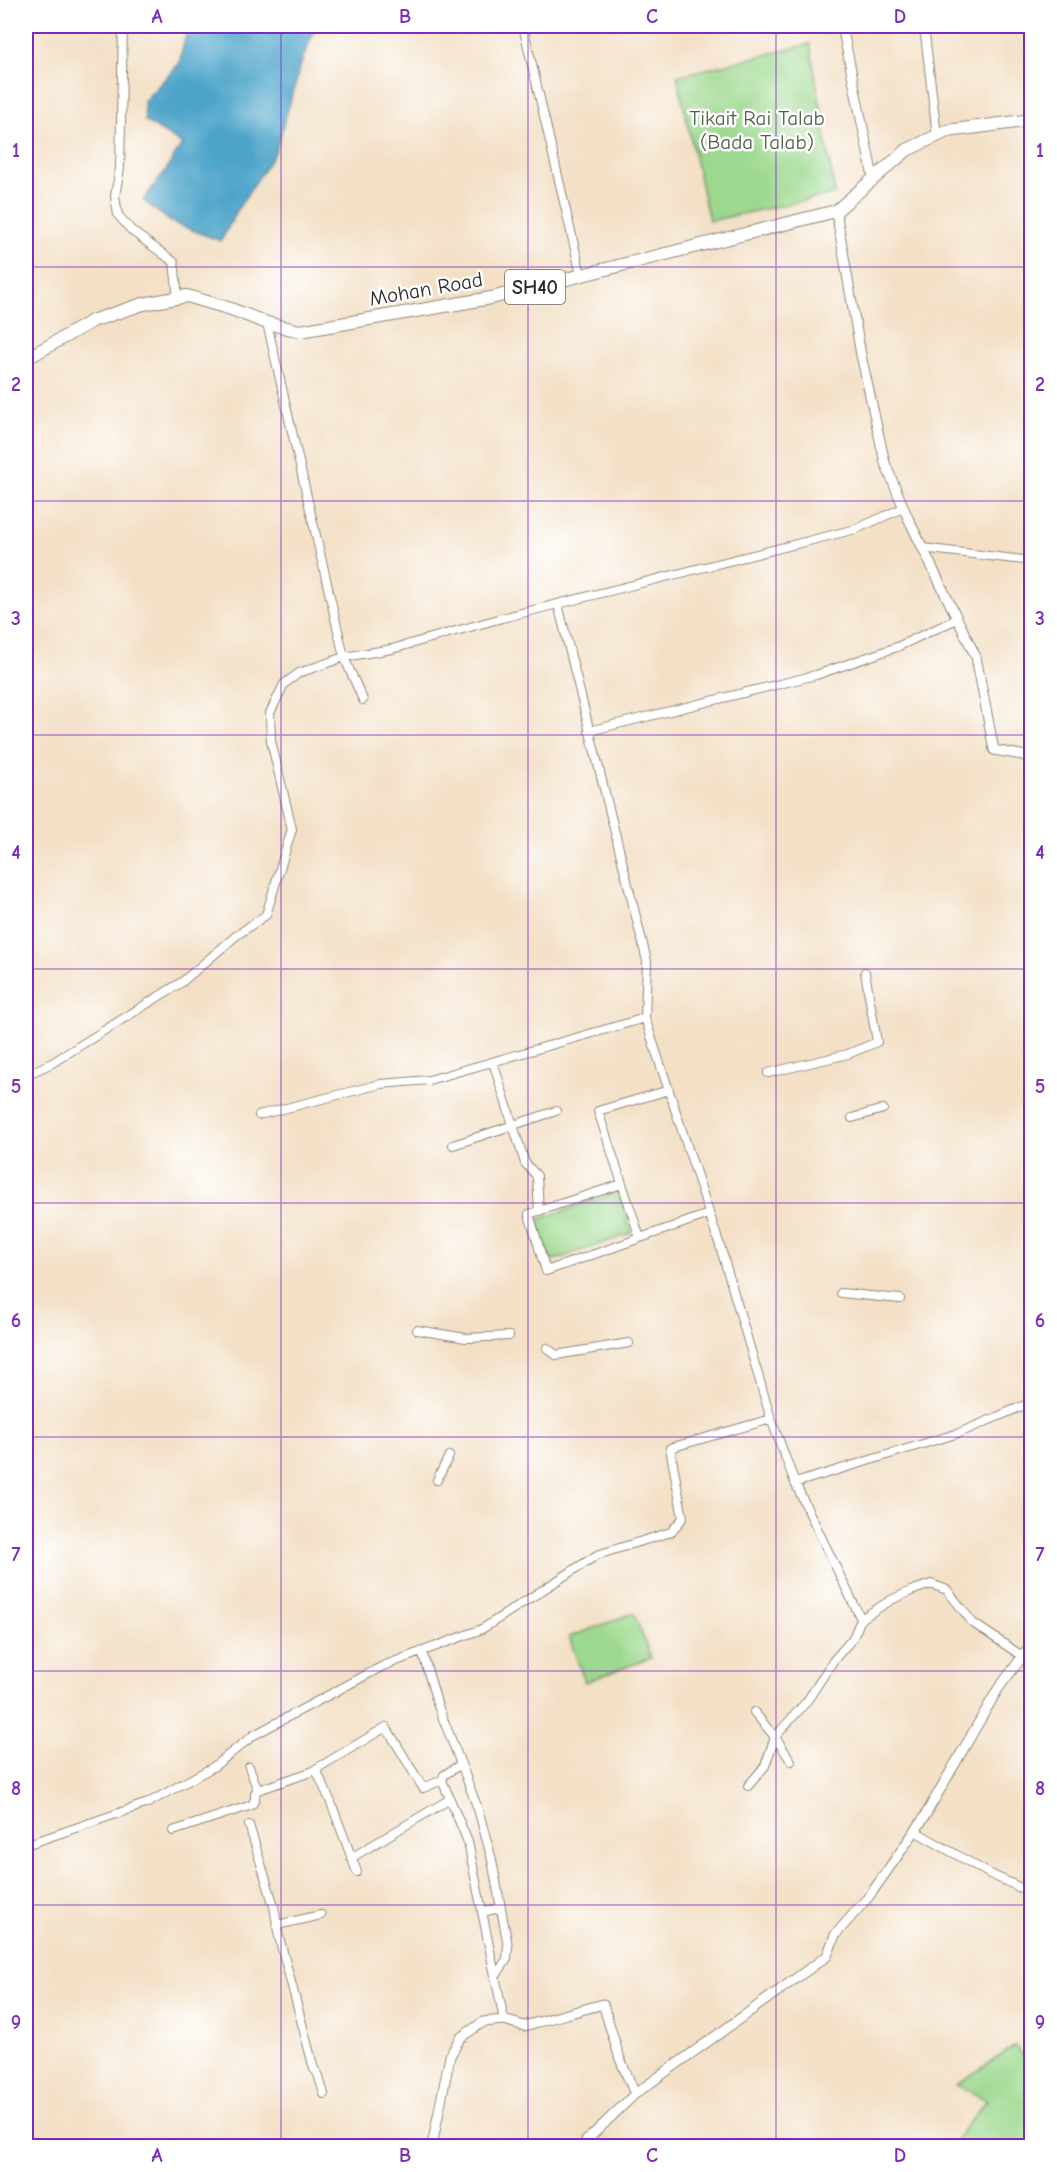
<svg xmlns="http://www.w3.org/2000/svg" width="1057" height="2172" font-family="'Comic Neue',sans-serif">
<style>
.green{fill:#9cd88d;stroke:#64825c;stroke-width:1.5}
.water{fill:#4da4ca;stroke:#3c687a;stroke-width:1.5}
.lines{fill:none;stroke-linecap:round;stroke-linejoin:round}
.minor-casing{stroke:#8f8678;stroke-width:10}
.tertiary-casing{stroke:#8f8678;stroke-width:11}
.primary-casing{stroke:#8f8678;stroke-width:14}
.minor{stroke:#fff;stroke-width:8}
.tertiary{stroke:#fff;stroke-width:9}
.primary{stroke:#fff;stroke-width:12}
.grid{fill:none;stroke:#7b2cbf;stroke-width:1.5;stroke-opacity:0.55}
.labels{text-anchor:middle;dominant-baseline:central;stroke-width:5;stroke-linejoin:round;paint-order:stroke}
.shield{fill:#fff;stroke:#6b6b6b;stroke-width:1.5}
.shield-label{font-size:20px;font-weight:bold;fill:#2b2b2b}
.park-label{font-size:21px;fill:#4d5f48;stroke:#fff}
.street-label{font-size:21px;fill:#2b2b2b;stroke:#fff}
.neatline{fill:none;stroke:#7b2cbf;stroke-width:2}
.grid-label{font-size:20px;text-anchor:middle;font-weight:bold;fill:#7b2cbf}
</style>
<rect width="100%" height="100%" fill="#fff"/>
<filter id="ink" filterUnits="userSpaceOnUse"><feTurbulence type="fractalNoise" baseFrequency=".0167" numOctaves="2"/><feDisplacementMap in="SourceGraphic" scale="12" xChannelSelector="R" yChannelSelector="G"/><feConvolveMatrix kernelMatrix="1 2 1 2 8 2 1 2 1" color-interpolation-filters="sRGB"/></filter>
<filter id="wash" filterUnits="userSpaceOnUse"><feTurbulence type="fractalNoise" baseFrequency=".008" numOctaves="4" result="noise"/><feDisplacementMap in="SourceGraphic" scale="24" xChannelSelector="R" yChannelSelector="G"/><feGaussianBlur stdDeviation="1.35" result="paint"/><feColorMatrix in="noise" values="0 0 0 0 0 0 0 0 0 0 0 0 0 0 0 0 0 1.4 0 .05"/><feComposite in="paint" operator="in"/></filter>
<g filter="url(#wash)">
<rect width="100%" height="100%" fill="#f3e0c6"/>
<path class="green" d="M810,44L835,194L709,221L677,76Z
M618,1192L632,1233L551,1261L537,1220Z
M634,1613L651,1658L585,1682L569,1637Z
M1015,2046L1028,2060L1031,2058V2146H957L956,2139L987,2100L956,2085Z"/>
<path class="water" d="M188,26H316L303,58L275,153L239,207L221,241L171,222L143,200L166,170L182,144L145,121L144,101L179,64Z"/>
</g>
<g filter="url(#ink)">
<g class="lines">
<g class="minor-casing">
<path id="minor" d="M123,26L120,168L115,196L118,215L132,231L174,262L178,298
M523,26L581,275
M924,26L937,136
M267,323L344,657L363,700
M922,548L1032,561
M558,604L647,961L645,1018L721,1249L771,1419
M589,731L816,675L897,647L957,619
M493,1062L525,1163L537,1176L539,1211
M768,1073L848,1054L877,1042L865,972
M26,1075L52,1063L182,982L237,935L266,915L292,829L271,741L270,713L284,684L299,673L344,657L392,649L502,618L856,529L903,508
M259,1115L381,1084L429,1080L645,1018
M852,1118L883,1109
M453,1145L556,1111
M622,1184L529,1214L546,1271L709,1214
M640,1238L598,1111L669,1090
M841,1293L900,1299
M417,1330L466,1338L509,1336
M547,1348L556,1355L629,1343
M437,1480L449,1456
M795,1483L959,1433L1032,1402
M422,1651L438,1706L461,1764L444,1775L442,1780L468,1842L504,2020
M754,1712L775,1737L791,1761
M461,1764L478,1809L492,1860L508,1946L507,1959L495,1977
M317,1768L318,1774L330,1800L357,1872
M748,1786L765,1766L775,1737L807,1701L833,1661L853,1638L861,1619
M258,1790L311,1772L386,1727L423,1788L442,1780
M249,1825L274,1906L279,1937L314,2069L318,2074L324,2094
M173,1831L252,1805L255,1799V1793L258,1790L249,1767
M915,1831L990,1874L1032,1893
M26,1845L148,1803L213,1767L254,1735L383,1666L482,1629L597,1555L671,1532L683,1518L670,1448L771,1419L795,1483L861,1619L891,1600L911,1591L931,1584L947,1590L973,1623L1022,1656
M351,1858L450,1799
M482,1912L500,1908
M277,1925L321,1915"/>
</g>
<g class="tertiary-casing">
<path id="tertiary" d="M842,26L873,177
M836,211L861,355L885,463L908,518L976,657L994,750L1032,757
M432,2146L450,2056L460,2038L483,2022L504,2020L524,2026L603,2004L620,2059L635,2094
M589,2146L586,2141L635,2094L827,1956L835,1935L870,1895L922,1821L998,1689L1032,1644"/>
</g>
<g class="primary-casing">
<path id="primary" d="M26,359L92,321L143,304L187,296L231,309L267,323L300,331L491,298L836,211L907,150L947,131L1032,120"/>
</g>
<use href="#minor" class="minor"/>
<use href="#tertiary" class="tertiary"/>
<use href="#primary" class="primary"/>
</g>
</g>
<path class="grid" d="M281,26V2146M528,26V2146M776,26V2146M26,267H1032M26,501H1032M26,735H1032M26,969H1032M26,1203H1032M26,1437H1032M26,1671H1032M26,1905H1032"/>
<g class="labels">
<rect class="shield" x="505" y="270" width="60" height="34" rx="4.5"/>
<g class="shield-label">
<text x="535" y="287">SH40</text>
</g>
<g class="park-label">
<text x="757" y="118">Tikait Rai Talab<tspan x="757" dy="24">(Bada Talab)</tspan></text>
</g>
<g class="street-label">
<text transform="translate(426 289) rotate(-10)">Mohan Road</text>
</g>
</g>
<rect width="1057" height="2172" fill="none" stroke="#fff" stroke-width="66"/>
<rect x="33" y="33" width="991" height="2106" class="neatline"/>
<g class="grid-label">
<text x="157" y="23">A</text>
<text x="405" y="23">B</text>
<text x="652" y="23">C</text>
<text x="900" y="23">D</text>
<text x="16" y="157">1</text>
<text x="1040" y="157">1</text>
<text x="16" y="391">2</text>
<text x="1040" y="391">2</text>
<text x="16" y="625">3</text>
<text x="1040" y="625">3</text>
<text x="16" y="859">4</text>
<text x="1040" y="859">4</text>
<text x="16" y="1093">5</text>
<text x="1040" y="1093">5</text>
<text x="16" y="1327">6</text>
<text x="1040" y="1327">6</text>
<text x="16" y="1561">7</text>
<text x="1040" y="1561">7</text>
<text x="16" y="1795">8</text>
<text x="1040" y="1795">8</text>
<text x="16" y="2029">9</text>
<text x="1040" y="2029">9</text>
<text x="157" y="2162">A</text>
<text x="405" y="2162">B</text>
<text x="652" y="2162">C</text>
<text x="900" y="2162">D</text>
</g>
</svg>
